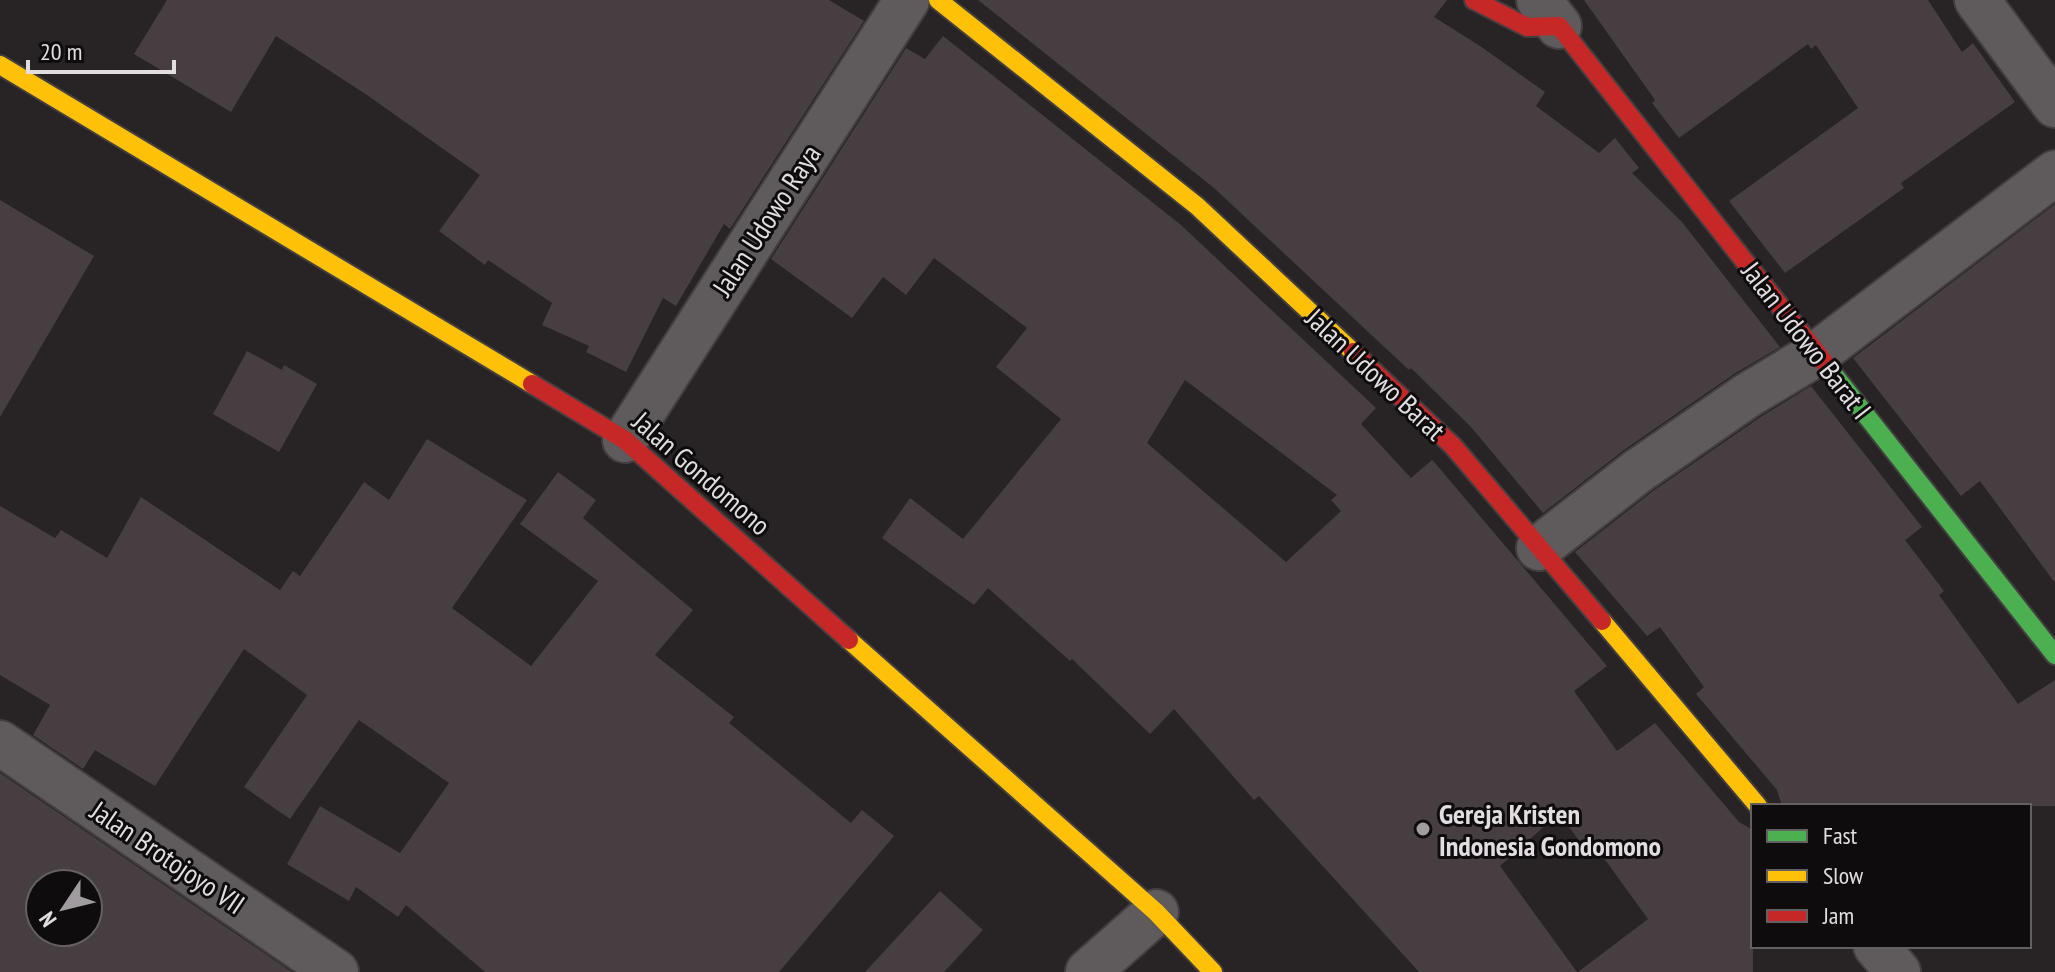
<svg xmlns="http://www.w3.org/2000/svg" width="2055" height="972" font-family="'PT Sans Narrow',sans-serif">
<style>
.building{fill:#473e42;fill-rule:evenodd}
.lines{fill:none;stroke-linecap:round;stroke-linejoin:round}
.street-casing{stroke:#433f40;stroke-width:48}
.fast-casing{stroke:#433f40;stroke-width:22}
.slow-casing{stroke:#433f40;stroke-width:22}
.jam-casing{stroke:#433f40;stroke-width:22}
.street{stroke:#5f5b5c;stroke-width:44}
.fast{stroke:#4caf50;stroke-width:18}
.slow{stroke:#ffc107;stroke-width:18}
.jam{stroke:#c62828;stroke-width:18}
.poi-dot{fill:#a19c9f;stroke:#0f0c0e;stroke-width:3}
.labels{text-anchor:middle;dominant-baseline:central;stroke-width:6;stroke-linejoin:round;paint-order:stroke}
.street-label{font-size:28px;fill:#e2dde0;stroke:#0f0c0e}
.poi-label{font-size:28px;font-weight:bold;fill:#e2dde0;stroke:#0f0c0e;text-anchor:start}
</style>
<rect width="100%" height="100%" fill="#282325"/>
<path class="building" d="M167,0H829L864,21L730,229L724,224L676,306L663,298L626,372L586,352L589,346L542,325L552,303L488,260L485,265L439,231L480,175L367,95L276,36L231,112L134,54Z
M978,0H1447L1434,17L1480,46L1545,92L1536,106L1599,153L1615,138L1639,168L1632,173L1682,222L1780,347L1734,374L1624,450L1543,513L1471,427L1411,368L1409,370L1214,188Z
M1584,0H1928L1962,52L1973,43L2015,102L1901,183L1904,188L1785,273L1729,201L1858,108L1816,45L1811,49L1808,44L1679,138L1652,103L1655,100Z
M943,36L1181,225L1376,408L1361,424L1411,478L1432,460L1435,463L1607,666L1574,691L1617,751L1655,723L1739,822L1753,830V972H1578L1648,919L1593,843L1585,849L1559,813L1500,866L1577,972H1419L1259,796L1254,800L1174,709L1150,734L1072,659L1070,661L988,588L974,605L882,538L910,498L963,539L1061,419L996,367L1027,328L934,258L906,295L883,277L852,318L771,259L906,48L925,59ZM1185,380L1337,495L1331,500L1341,511L1286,562L1147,443Z
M0,200L94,256L0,417Z
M2055,204V583L1980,481L1961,496L1853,358Z
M247,351L282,370L284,365L317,384L279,452L213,414Z
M1811,386L1922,527L1905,540L1944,591L1939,595L2018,704L2055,680V806H1782L1777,790L1696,694L1704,687L1660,627L1647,636L1575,552L1653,491L1762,416Z
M427,439L527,500L452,608L531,666L598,581L520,524L558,472L596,500L583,518L693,610L655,655L734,717L729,723L851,823L862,810L894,836L779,972H485L406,905L398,917L356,887L349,901L287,864L320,806L400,853L449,783L359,720L290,819L244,787L307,695L244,649L155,786L95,750L83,769L33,735L50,705L0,675V506L55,538L61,530L107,558L141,497L280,590L293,571L300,576L364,482L389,500Z
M0,773L292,972H0ZM40,884H88V932H40Z
M940,891L983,930L944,972H865Z"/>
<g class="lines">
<g class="street-casing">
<path id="street" d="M1539,0L1559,26
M1977,0L2055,105
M625,440L907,0
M1539,548L1638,471L1696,431L1748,395L1818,353L2055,173
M0,743L336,972
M1876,946L1898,972
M1088,972L1156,912"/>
</g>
<g class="fast-casing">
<path id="fast" d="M1828,367L2055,655"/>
</g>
<g class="slow-casing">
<path id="slow" d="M938,0L1197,206L1353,352
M0,65L532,384
M1602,621L1758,806
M849,640L1156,912L1213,972"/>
</g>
<g class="jam-casing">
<path id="jam" d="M1474,0L1527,27L1559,26L1828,367
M1353,352L1453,446L1602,621
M532,384L625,440L849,640"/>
</g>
<use href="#street" class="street"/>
<use href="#fast" class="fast"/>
<use href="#slow" class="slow"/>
<use href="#jam" class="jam"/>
</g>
<circle class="poi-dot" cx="1423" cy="829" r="8"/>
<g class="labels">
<g class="street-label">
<text transform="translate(766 220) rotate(-57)">Jalan Udowo Raya</text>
<text transform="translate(1807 340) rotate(52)">Jalan Udowo Barat I</text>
<text transform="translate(1376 374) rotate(43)">Jalan Udowo Barat</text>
<text transform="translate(702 473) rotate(41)">Jalan Gondomono</text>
<text transform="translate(168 857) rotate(34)">Jalan Brotojoyo VII</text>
</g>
<g class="poi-label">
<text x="1439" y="813">Gereja Kristen<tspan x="1439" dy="32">Indonesia Gondomono</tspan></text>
</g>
</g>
<rect x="1751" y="804" width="280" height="144" fill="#0f0c0e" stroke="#636062" stroke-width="2"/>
<rect x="1767" y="830" width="40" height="12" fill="#4caf50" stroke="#636062" stroke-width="2"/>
<text x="1823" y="844" font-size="24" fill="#e2dde0">Fast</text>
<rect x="1767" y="870" width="40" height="12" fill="#ffc107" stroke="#636062" stroke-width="2"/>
<text x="1823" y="884" font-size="24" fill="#e2dde0">Slow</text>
<rect x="1767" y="910" width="40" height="12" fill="#c62828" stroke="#636062" stroke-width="2"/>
<text x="1823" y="924" font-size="24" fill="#e2dde0">Jam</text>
<g transform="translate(64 908) rotate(235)"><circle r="38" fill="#0f0c0e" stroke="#636062" stroke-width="2"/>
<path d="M0-6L14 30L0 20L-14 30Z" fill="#a19c9f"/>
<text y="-12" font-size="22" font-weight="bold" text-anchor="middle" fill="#e2dde0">N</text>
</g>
<path d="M28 60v12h146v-12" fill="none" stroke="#e2dde0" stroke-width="4"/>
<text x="40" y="60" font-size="24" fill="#e2dde0" stroke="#0f0c0e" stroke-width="6" paint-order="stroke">20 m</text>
</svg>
